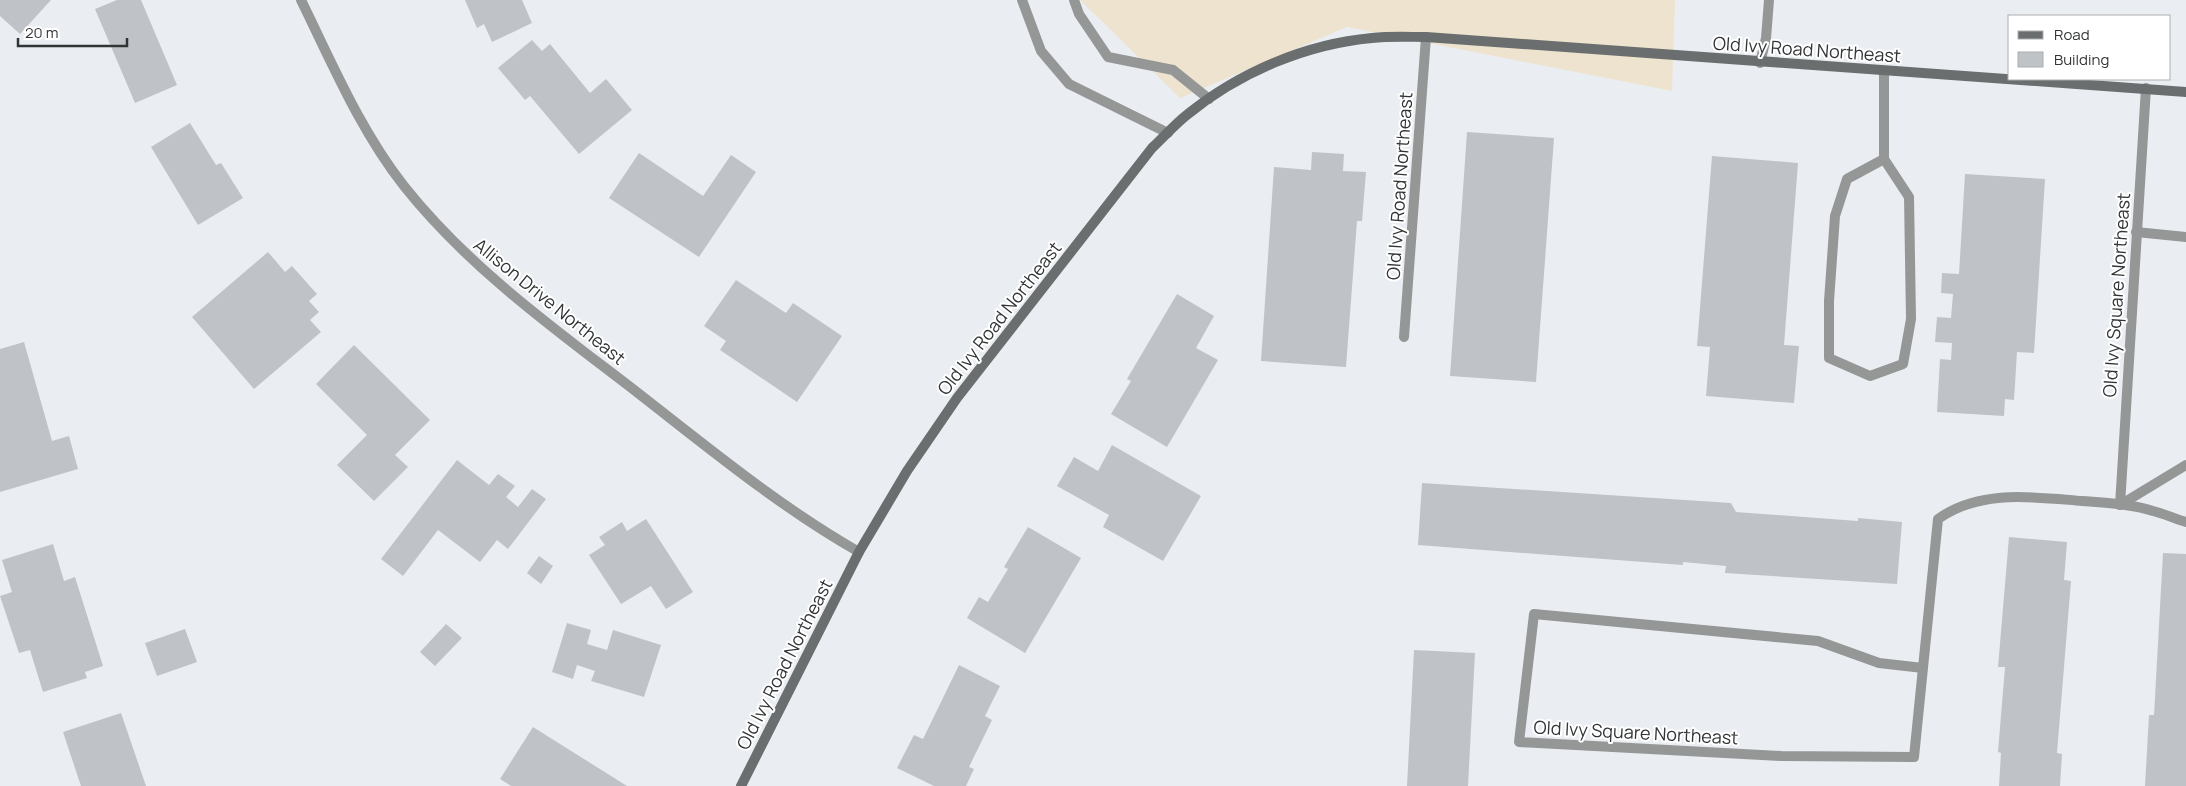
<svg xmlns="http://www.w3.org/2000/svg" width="2186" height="786" font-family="Manrope,sans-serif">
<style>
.commercial{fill:#eee3ce}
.building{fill:#bfc3c7}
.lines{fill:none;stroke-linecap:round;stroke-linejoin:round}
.lane{stroke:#959797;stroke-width:10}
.street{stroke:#959797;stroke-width:10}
.secondary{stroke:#6b6e6e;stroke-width:10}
.labels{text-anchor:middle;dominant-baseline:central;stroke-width:4;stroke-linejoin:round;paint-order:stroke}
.street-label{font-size:18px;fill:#323435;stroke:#fff}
</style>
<rect width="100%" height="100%" fill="#eaeef2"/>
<path class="commercial" d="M1080,0H1675L1672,91L1347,27L1180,98Z"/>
<path class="building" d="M0,0H51L20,34L0,16Z
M117,0H141L177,85L135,103L95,9Z
M465,0H522L532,23L492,42L484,24L477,28Z
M532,40L542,51L550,44L590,93L606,79L632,110L579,154L530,96L525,100L498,68Z
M190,123L216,165L221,163L243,198L198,225L151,147Z
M1467,132L1554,138L1536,382L1450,376Z
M1312,152L1344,154L1343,171L1366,172L1362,221H1357L1346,367L1261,361L1274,167L1311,170Z
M639,153L703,196L731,155L756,172L699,257L609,198Z
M1712,156L1798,163L1784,345L1799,346L1794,403L1706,396L1710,347L1697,346Z
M1965,174L2045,179L2034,353L2017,352L2014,400L2005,399L2004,416L1937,412L1940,359L1951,360L1952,343L1935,342L1937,317L1951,318L1953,294L1941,293L1942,273L1959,274Z
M268,252L285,272L292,266L317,294L309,301L319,312L310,320L321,332L254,389L192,317Z
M736,280L786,313L793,303L842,336L797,402L720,350L726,341L704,326Z
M1177,294L1214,316L1196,348L1218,360L1167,447L1111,414L1131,381L1127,379Z
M24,342L52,441L69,436L78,469L0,492V349Z
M354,345L430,420L395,455L408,467L374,501L337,465L367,435L316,384Z
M1112,445L1201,496L1163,561L1103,527L1109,515L1057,486L1074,457L1098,471Z
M457,460L489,485L498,474L515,486L506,497L518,507L532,489L546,499L508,549L497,540L480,562L438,530L403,576L381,559Z
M1422,483L1731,503L1736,512L1858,521V518L1902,522L1897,584L1725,573L1726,566L1683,562V565L1418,545Z
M646,519L693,592L666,609L651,586L621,604L589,555L605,545L599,537L622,522L627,531Z
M1028,527L1081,558L1025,653L967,618L979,597L988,602L1008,569L1004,567Z
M2009,537L2067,542L2064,580L2071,581L2057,753L2062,754L2060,786H1999L2001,753L1998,752L2005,667H1998Z
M53,544L64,581L75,577L103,666L85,672L87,678L43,692L30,650L19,653L0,596L12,592L2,560Z
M2163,553L2186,554V786H2145L2149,715H2154Z
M539,556L553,566L541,584L527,573Z
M567,623L591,630L587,644L607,650L613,630L661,645L644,697L591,681L595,671L577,665L573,679L552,672Z
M446,624L462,638L435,666L420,652Z
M185,629L197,662L157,676L145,643Z
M1414,650L1475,653L1468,786H1407Z
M959,665L1000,686L985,716L992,720L969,767L974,769L966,786H934L897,768L914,735L923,739Z
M121,713L146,786H81L63,732Z
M533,727L627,786H511L500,779Z"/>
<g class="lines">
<path class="lane" d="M1022,0L1041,51L1069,84L1168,133
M1074,0L1079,14L1108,57L1173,70L1209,99
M1760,63L1766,38L1769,0
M1884,159L1847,179L1835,216L1829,301V358L1870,376L1903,364L1911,319L1909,197L1884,159V71
M2136,232L2186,237
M2120,505L2186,465"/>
<path class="street" d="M301,0C332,63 360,130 404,186C469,268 555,329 638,393C710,449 780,507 859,552
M1404,337L1426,37
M2120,505L2146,88
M1923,668L1879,663L1818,641L1534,614L1519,742L1781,756L1914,757L1938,519C1980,489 2033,497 2082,501C2106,503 2131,504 2153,511C2165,514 2175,519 2186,522"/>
<path class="secondary" d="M741,786L859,552L907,471L957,398L1152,148C1164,137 1175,124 1188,114C1240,72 1306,44 1372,38C1390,36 1408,37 1426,37L2186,92"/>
</g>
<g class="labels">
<g class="street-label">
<text transform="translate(1807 49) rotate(4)">Old Ivy Road Northeast</text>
<text transform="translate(1399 186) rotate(-86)">Old Ivy Road Northeast</text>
<text transform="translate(2116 295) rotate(-86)">Old Ivy Square Northeast</text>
<text transform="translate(550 301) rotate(39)">Allison Drive Northeast</text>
<text transform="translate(999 318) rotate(-52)">Old Ivy Road Northeast</text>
<text transform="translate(784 664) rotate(-63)">Old Ivy Road Northeast</text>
<text transform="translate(1636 732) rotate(3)">Old Ivy Square Northeast</text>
</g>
</g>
<rect x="2008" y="15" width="162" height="65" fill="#ffffff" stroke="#adaeae"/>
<rect x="2018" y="31" width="25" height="8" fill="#6b6e6e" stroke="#adaeae"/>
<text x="2054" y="40" font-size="15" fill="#323435">Road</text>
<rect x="2018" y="52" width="25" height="15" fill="#bfc3c7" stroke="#adaeae"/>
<text x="2054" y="65" font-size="15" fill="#323435">Building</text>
<path d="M18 38v8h109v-8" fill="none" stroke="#323435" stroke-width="2.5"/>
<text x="25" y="38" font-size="15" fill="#323435" stroke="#ffffff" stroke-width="4" paint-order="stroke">20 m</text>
</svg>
